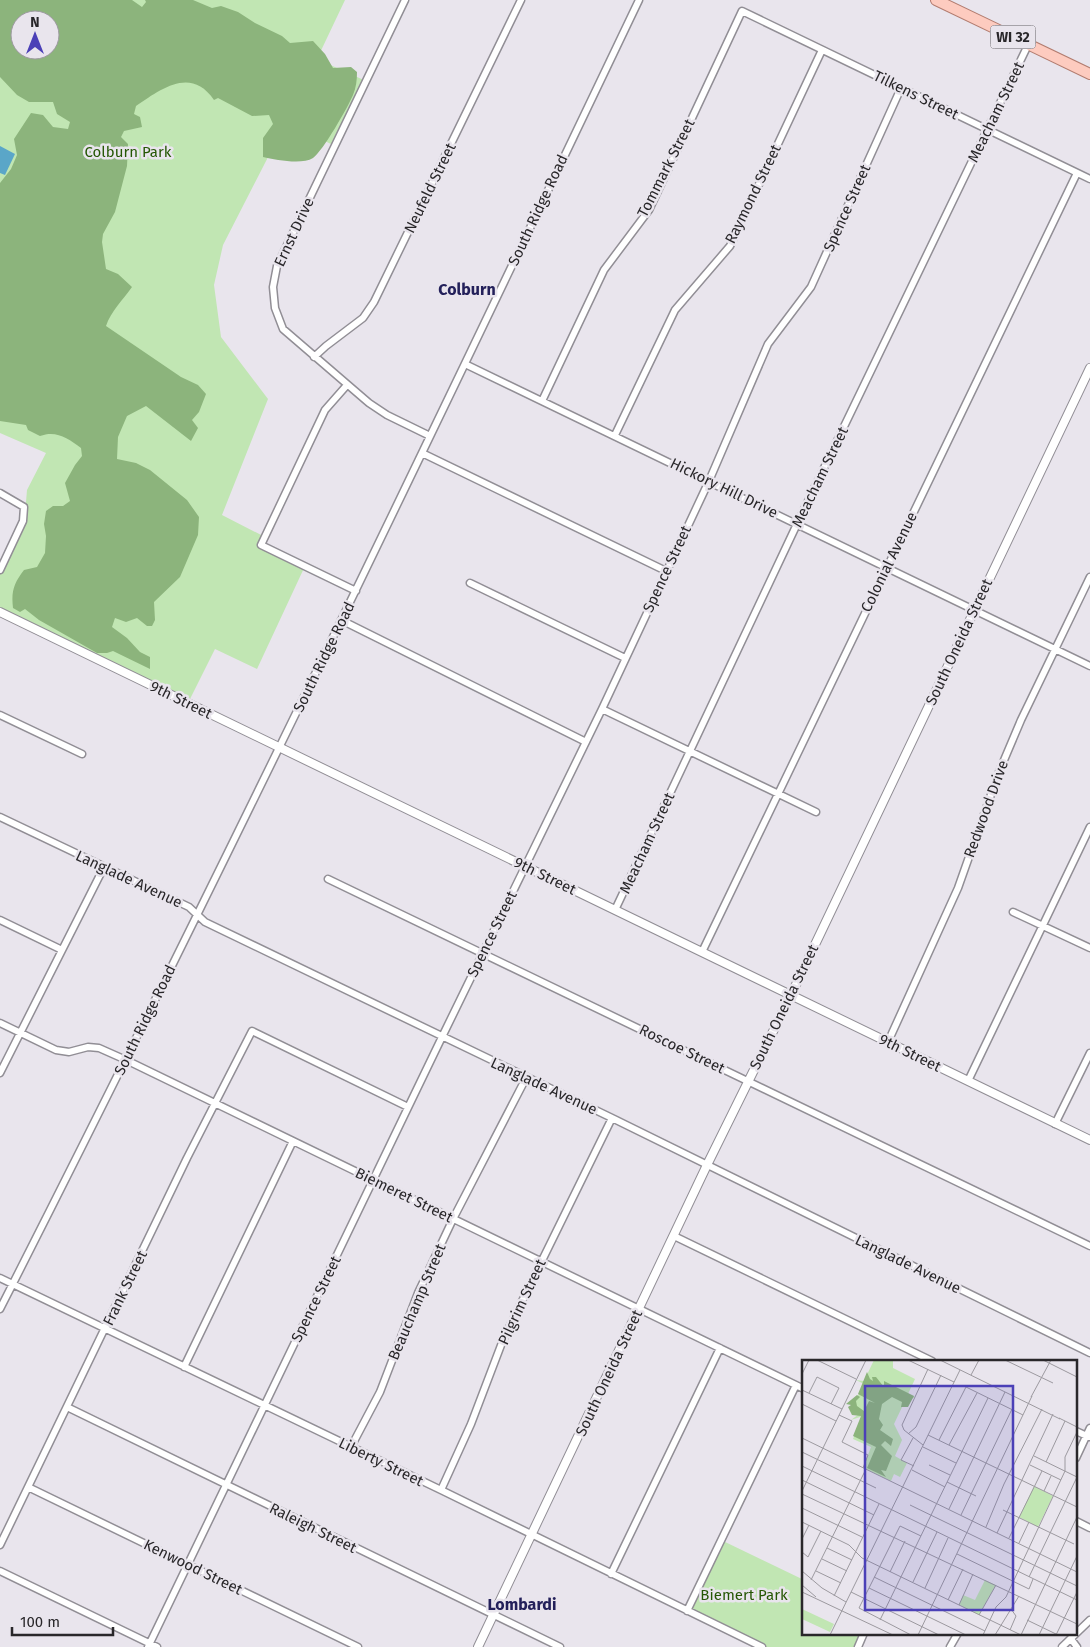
<svg xmlns="http://www.w3.org/2000/svg" width="1090" height="1647" font-family="'Fira Sans',sans-serif">
<style>
.green{fill:#c1e6b3;fill-rule:evenodd}
.forest{fill:#8cb47c;fill-rule:evenodd}
.water{fill:#5aa6c8}
.lines{fill:none;stroke-linecap:round;stroke-linejoin:round}
.minor-casing{stroke:#918e95;stroke-width:9}
.tertiary-casing{stroke:#918e95;stroke-width:10}
.primary-casing{stroke:#b27c6f;stroke-width:12}
.minor{stroke:#fff;stroke-width:6}
.tertiary{stroke:#fff;stroke-width:8}
.primary{stroke:#fdcbbf;stroke-width:10}
.labels{text-anchor:middle;dominant-baseline:central;stroke-width:5;stroke-linejoin:round;paint-order:stroke}
.shield{fill:#e9e5ed;stroke:#636064;stroke-width:1}
.shield-label{font-size:14px;font-weight:bold;fill:#29272a}
.street-label{font-size:15px;fill:#29272a;stroke:#e9e5ed}
.park-label{font-size:15px;fill:#255704;stroke:#e9e5ed}
.neighbourhood-label{font-size:16px;font-weight:bold;fill:#23205a;stroke:#e9e5ed}
.inset-road{fill:none;stroke:#9c999f;stroke-width:1}
.view{fill:#4b40b7;fill-opacity:0.15;stroke:#4b40b7;stroke-width:2.5}
.inset-edge{fill:none;stroke:#29272a;stroke-width:2.5}
</style>
<rect width="100%" height="100%" fill="#e9e5ed"/>
<path class="green" d="M0,0H345L317,59L366,81L335,146L286,122L223,245L214,285L221,337L268,399L222,515L265,537L261,545L305,566L257,669L215,649L188,703L0,612V570L23,521L24,507L26,502L27,490L46,453L0,433ZM20,20H50V50H20Z
M721,1540L804,1580V1633H864L858,1647H762L687,1611Z"/>
<path class="forest" d="M0,0H132L142,7L146,2L145,0H193L212,8L221,6L238,12L255,23L282,36L290,43L313,41L325,54L333,68L351,67L357,72C357,80 356,88 353,95C348,107 323,151 313,158C302,165 276,160 263,157V138L273,124L269,115L252,116L218,98L214,100C191,66 161,89 136,106L134,114L140,117L142,127L124,131L121,137L128,144L127,166L115,212L103,234L102,242L106,269L118,274L132,287C123,300 111,311 106,326L181,377L198,385L206,394L199,412L192,420L198,428L191,441L146,406L127,416L118,437L117,459L136,463L150,470L187,500L199,517L198,535L180,577L154,602L155,620L152,626H147L137,618L126,622L115,618L112,627L127,638L140,652L150,657V669L113,651L107,653H97L39,620L25,609L20,612L13,608C11,591 14,583 24,570L37,567L45,553L46,536L44,524L46,511L53,506H63L70,501L65,483L75,465L82,456L81,448C68,438 56,430 40,436L28,430L26,425L0,421V183L11,169L17,155L14,139L31,113L43,115L53,127L68,129L70,122L57,114L53,102H29L17,95L0,77ZM20,20H50V50H20Z"/>
<path class="water" d="M0,146L15,154L5,175L0,173Z"/>
<g class="lines">
<g class="minor-casing">
<path id="minor" d="M405,0L277,266L273,287L275,308L283,329L369,403L387,415L430,436
M314,357L326,346L363,318L374,302L521,0
M465,364L1090,666
M347,385L325,410L261,545L356,591
M542,401L604,270L649,210L742,11L1090,179
M615,435L675,310L730,246L822,50
M422,453L666,571
M0,493L24,507L23,521L0,570
M470,583L625,658
M341,620L586,742
M602,709L816,812
M0,715L82,754
M0,817L189,907L205,922L612,1118L1090,1353
M328,879L1090,1246
M615,910L797,524L1028,45
M1013,912L1090,948
M0,920L62,950
M702,952L1077,173
M0,1023L56,1050L69,1052L88,1047L99,1048L126,1060L804,1389
M888,1042L958,888L999,772L1021,720L1090,577
M0,1073L104,867
M968,1081L1090,827
M1055,1124L1090,1053
M674,1236L932,1361
M0,1278L441,1490L762,1647
M0,1309C220,876 430,438 639,0
M184,1367L293,1141
M67,1407L560,1647
M1076,1431L1089,1437
M351,1447L380,1392L418,1293L453,1219L526,1078
M1076,1458L1090,1428
M28,1487L358,1647
M441,1490L471,1424L503,1340L612,1118
M1076,1521L1090,1528
M0,1545L187,1158L252,1031L408,1107
M0,1571L157,1647
M611,1574L720,1348
M687,1611L796,1385
M1071,1639L1077,1647
M148,1647L442,1037L602,709L709,481L768,344L811,287L901,88
M858,1647L864,1633
M950,1647L958,1633
M1062,1647L1090,1620"/>
</g>
<g class="tertiary-casing">
<path id="tertiary" d="M0,612L1090,1140
M478,1647L707,1165L791,995L1090,368"/>
</g>
<g class="primary-casing">
<path id="primary" d="M936,0L1090,74"/>
</g>
<use href="#minor" class="minor"/>
<use href="#tertiary" class="tertiary"/>
<use href="#primary" class="primary"/>
</g>
<g class="labels">
<rect class="shield" x="990.5" y="25.5" width="45" height="23" rx="4"/>
<g class="shield-label">
<text x="1013" y="37">WI 32</text>
</g>
<g class="street-label">
<text transform="translate(916 95) rotate(26)">Tilkens Street</text>
<text transform="translate(996 112) rotate(-64)">Meacham Street</text>
<text transform="translate(666 168) rotate(-63)">Tommark Street</text>
<text transform="translate(430 188) rotate(-64)">Neufeld Street</text>
<text transform="translate(753 194) rotate(-64)">Raymond Street</text>
<text transform="translate(847 208) rotate(-66)">Spence Street</text>
<text transform="translate(538 210) rotate(-65)">South Ridge Road</text>
<text transform="translate(294 232) rotate(-65)">Ernst Drive</text>
<text transform="translate(820 477) rotate(-64)">Meacham Street</text>
<text transform="translate(724 488) rotate(26)">Hickory Hill Drive</text>
<text transform="translate(889 562) rotate(-64)">Colonial Avenue</text>
<text transform="translate(667 569) rotate(-65)">Spence Street</text>
<text transform="translate(959 642) rotate(-65)">South Oneida Street</text>
<text transform="translate(324 657) rotate(-64)">South Ridge Road</text>
<text transform="translate(181 700) rotate(26)">9th Street</text>
<text transform="translate(986 809) rotate(-70)">Redwood Drive</text>
<text transform="translate(647 843) rotate(-65)">Meacham Street</text>
<text transform="translate(545 876) rotate(26)">9th Street</text>
<text transform="translate(129 879) rotate(25)">Langlade Avenue</text>
<text transform="translate(492 934) rotate(-64)">Spence Street</text>
<text transform="translate(784 1007) rotate(-64)">South Oneida Street</text>
<text transform="translate(145 1020) rotate(-64)">South Ridge Road</text>
<text transform="translate(682 1049) rotate(26)">Roscoe Street</text>
<text transform="translate(910 1053) rotate(26)">9th Street</text>
<text transform="translate(544 1086) rotate(25)">Langlade Avenue</text>
<text transform="translate(404 1195) rotate(26)">Biemeret Street</text>
<text transform="translate(908 1264) rotate(26)">Langlade Avenue</text>
<text transform="translate(125 1288) rotate(-64)">Frank Street</text>
<text transform="translate(316 1299) rotate(-64)">Spence Street</text>
<text transform="translate(417 1302) rotate(-67)">Beauchamp Street</text>
<text transform="translate(522 1302) rotate(-65)">Pilgrim Street</text>
<text transform="translate(609 1373) rotate(-65)">South Oneida Street</text>
<text transform="translate(381 1462) rotate(26)">Liberty Street</text>
<text transform="translate(313 1528) rotate(26)">Raleigh Street</text>
<text transform="translate(193 1567) rotate(26)">Kenwood Street</text>
</g>
<g class="park-label">
<text x="128" y="152">Colburn Park</text>
<text x="744" y="1595">Biemert Park</text>
</g>
<g class="neighbourhood-label">
<text x="467" y="289">Colburn</text>
<text x="522" y="1604">Lombardi</text>
</g>
</g>
<g transform="translate(802 1360)">
<rect width="275" height="275" fill="#e9e5ed"/>
<path d="M72,0H91V8L113,19L106,34L113,37L102,43L92,64L100,80L93,96L105,103L98,117L92,114L89,121L61,108L69,87L51,79L61,56L49,60L57,54L48,50L62,24L54,20L62,21ZM232,126L251,136L236,167L217,157ZM183,220L194,225L177,255L157,245L161,235L173,240ZM0,249L32,264L28,272L0,259Z" fill="#c1e6b3"/>
<path d="M65,12L68,19L71,21L70,17H74L82,27V21L112,36L106,47H99L100,42L90,37L80,44L77,59L81,65L78,70L91,79L89,86L83,81L79,85L90,96L84,111L79,110L84,117L65,108L74,87L51,76L59,56L50,55L46,47L49,45L44,44L55,35L58,37L54,41L55,46L62,51L67,41L73,43L56,34Z" fill="#8cb47c"/>
<path class="inset-road" d="M15,0L54,19M106,0L152,22M138,0L258,59M203,0L251,23M241,0L275,17M0,14L7,0M169,15L177,0M0,30L40,49M7,33L15,17L37,28L29,44M229,37L249,0M0,44L34,61M37,55L50,61L40,82L66,95L61,108M257,58L275,67M106,74L114,67L139,15M126,75L275,147M0,78L275,212M111,78L99,100L112,106M137,80L164,27L221,55M121,85L102,70L100,65L126,9M147,85L175,33M121,87L154,103M0,92L74,128M232,96L275,117M244,102L263,61M127,105L148,115M228,105L259,120M0,106L275,240M110,110L143,127M0,120L72,155M145,122L174,136M0,131L64,0M242,131L249,116M0,134L275,264M108,145L275,226M0,148L60,177M147,149L203,32M201,150L272,184M159,155L210,49M0,162L47,185L60,198L219,275M184,167L202,124L240,49M195,173L251,54M207,178L240,111M0,179L7,165M217,183L227,162M25,188L50,200M0,192L6,197L19,171M155,194L227,229L231,219M20,199L45,211M0,211L20,228L44,242M14,211L39,223M88,212L103,181M72,217L183,271M227,217L275,117M9,220L64,109M111,222L135,172M0,225L14,237M67,228L164,275M123,228L146,178M0,232L91,275M49,232L137,275M32,236L77,144M146,240L161,209M157,245L171,214M177,255L194,225M78,260L186,38M225,260L254,274M208,270L214,256L209,249M28,275L158,10M109,275L57,248L98,166L119,176M116,275L230,36M181,275L194,247L204,237L263,111V97L275,72M193,275L217,236M219,275L275,157M237,275L275,196M254,275L275,232"/>
<path class="view" d="M63,26H211V250H63Z"/>
<rect width="275" height="275" class="inset-edge"/>
</g>
<g transform="translate(35 35)"><circle r="24" fill="#e9e5ed" stroke="#9c999f"/>
<path d="M0-4L9 19L0 12L-9 19Z" fill="#4b40b7"/>
<text y="-8" font-size="14" font-weight="bold" text-anchor="middle" fill="#29272a">N</text>
</g>
<path d="M12 1627v8h101v-8" fill="none" stroke="#29272a" stroke-width="2.5"/>
<text x="20" y="1627" font-size="15" fill="#29272a" stroke="#e9e5ed" stroke-width="4" paint-order="stroke">100 m</text>
</svg>
